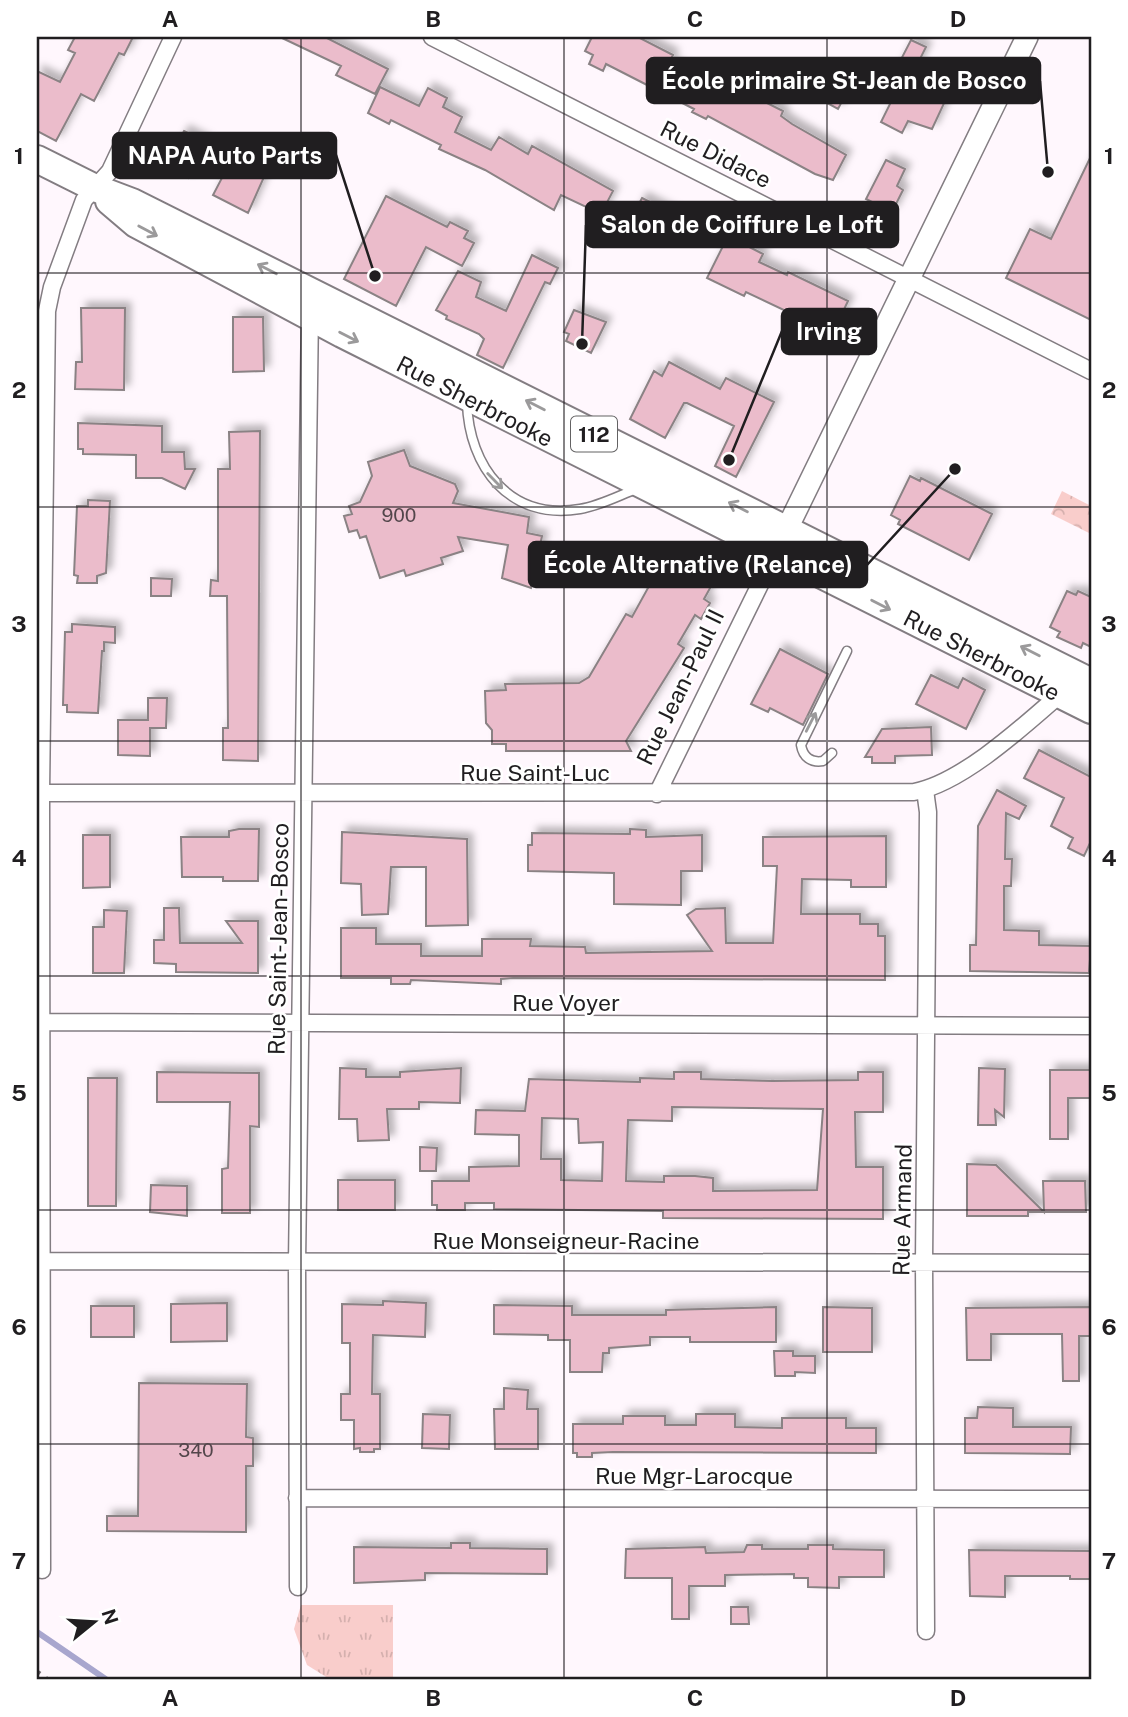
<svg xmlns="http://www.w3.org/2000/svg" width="1128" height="1717" font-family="'Public Sans',sans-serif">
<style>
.grass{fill:url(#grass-tufts)}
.park{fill:url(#park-crowns)}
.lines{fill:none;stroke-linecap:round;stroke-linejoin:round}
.stream{stroke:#a8a6ce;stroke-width:6}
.building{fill:#ebbccb;stroke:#8a8284;stroke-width:2;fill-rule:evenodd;filter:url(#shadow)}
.service-casing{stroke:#837d82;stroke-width:11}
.minor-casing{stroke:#837d82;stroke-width:19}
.tertiary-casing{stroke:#837d82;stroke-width:24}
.primary-casing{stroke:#837d82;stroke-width:30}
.service{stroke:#fff;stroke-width:8}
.minor{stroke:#fff;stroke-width:16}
.tertiary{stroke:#fff;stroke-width:21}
.primary{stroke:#fff;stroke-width:26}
.rail{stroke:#6d696c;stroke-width:5;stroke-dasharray:3.5 7;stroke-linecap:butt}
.oneway{stroke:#9b9a9b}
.grid{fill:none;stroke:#201e20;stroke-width:2;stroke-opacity:0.55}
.labels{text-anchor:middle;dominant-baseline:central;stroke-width:5;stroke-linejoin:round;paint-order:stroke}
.number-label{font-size:19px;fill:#53464b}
.shield{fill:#fff;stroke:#636263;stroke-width:2}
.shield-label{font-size:21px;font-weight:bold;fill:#201e20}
.street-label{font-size:23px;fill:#201e20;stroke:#fff}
.leader{fill:none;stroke:#201e20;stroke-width:2.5}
.callout-dot{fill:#201e20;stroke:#fff;stroke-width:2.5}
.callout{fill:#201e20;stroke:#201e20;stroke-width:2.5}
.callout-label{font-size:24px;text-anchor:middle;font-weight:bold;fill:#fff}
.neatline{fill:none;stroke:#201e20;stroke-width:2.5}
.grid-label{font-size:23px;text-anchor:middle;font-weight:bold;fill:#201e20}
</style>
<defs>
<pattern id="grass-tufts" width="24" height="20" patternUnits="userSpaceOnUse" patternTransform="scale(1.75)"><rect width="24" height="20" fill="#f9cdcb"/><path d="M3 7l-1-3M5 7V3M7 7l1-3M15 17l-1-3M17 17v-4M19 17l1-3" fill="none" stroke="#d5b0ae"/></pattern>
<pattern id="park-crowns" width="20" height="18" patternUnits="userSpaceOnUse" patternTransform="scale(1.75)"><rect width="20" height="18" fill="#f9cdcb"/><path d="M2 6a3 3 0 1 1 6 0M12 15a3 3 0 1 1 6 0" fill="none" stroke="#d5b0ae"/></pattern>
<filter id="shadow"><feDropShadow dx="5.5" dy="-5.5" stdDeviation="3.5" flood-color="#0004"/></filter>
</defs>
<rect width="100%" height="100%" fill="#fff7fd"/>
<path class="grass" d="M301,1605H393V1680H331L307,1665L294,1629Z"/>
<path class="park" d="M1062,491L1091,506V534L1051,514Z"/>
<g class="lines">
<path class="stream" d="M37,1632L107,1680"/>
</g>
<path class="building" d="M75,37H133L124,55L119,53L94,101L81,94L56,141L37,131V71L60,82L75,53L68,50Z
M280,37H325L388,69L375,94L336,75L341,66Z
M592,37H638L673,55L669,62L699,78L701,74L713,80L716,75L743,89L752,72L769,81L759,99L783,111L781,116L792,124L846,155L833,180L815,174L708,116L706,119L692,112L694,109L606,64L603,71L589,64L593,55L585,51Z
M911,40L926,47L911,77L896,69Z
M832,72L852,83L838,109L818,98Z
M899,75L946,99L932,129L908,121L902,133L881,122L896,92L891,89Z
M380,87L419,106L428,88L447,98L443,107L462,117L455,132L491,150L499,137L528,154L532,146L613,191L601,214L561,195L554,210L485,170L439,149L441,145L391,120L389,124L368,113Z
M184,131L206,142L188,178L165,166Z
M236,151L268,168L248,213L213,195Z
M1091,156V320L1006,278L1030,229L1051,239Z
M886,160L905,169L897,186L903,190L892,212L866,199Z
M386,196L447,227L450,222L468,231L464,238L474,243L462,266L426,247L396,306L344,279Z
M642,198L674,214L657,246L635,235L643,220L633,215Z
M728,236L763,254L759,262L787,275L788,272L848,301L830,339L802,326L805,320L746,292L744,296L707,278Z
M532,255L558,268L550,284L545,282L503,368L477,355L484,339L479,334L446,319L447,316L436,310L458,271L481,282L476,297L506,311Z
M81,308H125L124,390L75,389L76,362H82Z
M574,310L606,322L591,353L566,341L569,334L564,332Z
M233,317H263L264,371L233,372Z
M669,362L720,389L726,378L774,402L736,477L715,466L734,426L687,403H684L665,438L630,419L654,371L662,376Z
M78,423L162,426V452H184L185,469H195L185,489L162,478H136V455L83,454V449H78Z
M260,431L258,761L223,760V728H228L227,596H210L211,580L218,581V469H230L229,432Z
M404,450L410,466L455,484L458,491L453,503L529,517L527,533L542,536L531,588L502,578L508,545L458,537L463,551L441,558L443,564L406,576L404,570L380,578L366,536L360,538L357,530L349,532L344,516L352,514L349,506L360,502L372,476L368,462Z
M910,476L920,481L921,478L992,514L969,560L898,524L900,520L891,515Z
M88,500L110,501L106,573L97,576V583H77L78,576L74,575L77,506H88Z
M667,555L714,581L704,599L710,603L701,619L695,615L678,644L684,648L626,741L631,751H506V744H492V730L486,723L485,691L506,690L505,684L579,683L589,677L626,614L632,617L648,588L642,585L651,569L657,572Z
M151,578L172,579L171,596H151Z
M1067,591L1076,595L1078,591L1091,597V647L1083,643L1081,648L1057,637L1060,632L1050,627Z
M72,624L115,627V643L104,642V651H102L98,713L67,712V705H63L65,632H72Z
M780,649L828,674L803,725L770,708L768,712L751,704Z
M931,675L958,688L963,678L985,690L966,729L916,704Z
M148,698H167L166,728H150V756L118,755V720H148Z
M931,727L932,755L895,756V763H872V757H865L882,729Z
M1039,750L1091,777V841L1084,856L1068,848L1073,838L1051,826L1064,798L1024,778Z
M997,790L1026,806L1019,819L1006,813L1005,859H1012L1011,886H1004V930L1039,931V945L1091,946L1089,973L970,971V945H976L978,826Z
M239,829H259L258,881H223V877H182L181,837H229V831Z
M630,829L646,830V837L702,835V871H681V905L614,904V873L528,871V845H532V833L630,834Z
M342,832L467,839L468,925L426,926V867H391L388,914L362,915L361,884L341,883Z
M83,835H110V887L83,888Z
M886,836V887H851V880L802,879L801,914H860V924H878V936H885V980L513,978L501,979V984L411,980L410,984H391V978H341V928H376V944H421V956H482V939H531L530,946L585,947L586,953L712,951L687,915L696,909L725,908L726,943H773L777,866H763V837Z
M164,908H179L180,943H242L226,921H258V973L176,972V964L154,963V940H164Z
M104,910L127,911L124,973H93V927H104Z
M340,1068L366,1069V1077H400V1072L461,1068L460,1103L419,1102V1109H387L389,1140L358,1141L357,1119H339Z
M979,1068L1005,1069L1004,1117L995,1110L996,1125H978Z
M1050,1070H1091V1098H1068V1139H1050Z
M157,1072L259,1073V1127L250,1126V1213H222V1169L228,1168L230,1102H157Z
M674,1072H701V1079L772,1081L858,1080V1072H883V1112H855L856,1167H883V1219L663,1218V1211L494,1209V1203H465V1210H437V1205H432V1181H469V1167L519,1166V1135L475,1134L476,1110L525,1111L529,1079L640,1082V1078L674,1079ZM672,1107L823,1109L817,1190L713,1191V1178L695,1176H664V1182L626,1181L628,1120L672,1121ZM542,1118L578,1119L579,1143L603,1142L602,1181L561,1180V1159H541Z
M88,1078H117L116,1206H88Z
M420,1147L437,1148L436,1171H420Z
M967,1164L996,1165L1044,1212L1043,1181H1085L1086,1212H1028V1216H967Z
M338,1180H395V1210H338Z
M151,1185L187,1186V1216L150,1212Z
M383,1301L426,1303L425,1337L373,1335L372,1394H380V1449H374V1452H360V1448L354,1449V1420H341V1394H350V1343H342V1304L383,1305Z
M227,1303V1341L171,1342V1304Z
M494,1305L572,1306V1315H666V1310L776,1307V1342H690V1337H650V1345L609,1348V1353H603L602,1372H570V1340H548V1335L494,1334Z
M91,1306H134V1337H91Z
M823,1307L872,1308V1352H823Z
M1091,1307V1336H1079V1381H1063L1062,1334H991V1360H967L966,1308Z
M774,1351H793V1356H815V1373L795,1372V1376H775Z
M139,1383L247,1384L246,1437L253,1438V1466H246V1532L107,1531V1516H138Z
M504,1388L528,1390L527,1409H538V1449H495L494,1409H504Z
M978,1407L1013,1408V1427H1071L1070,1454L965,1453V1418H977Z
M423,1414L450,1415L449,1449L422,1448Z
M696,1414H735V1427L782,1428V1418H846V1428H876V1453L613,1452L592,1453V1457H577V1453H573V1424H623V1416H665V1425H696Z
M451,1543H470V1548L547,1549V1574L425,1573V1580L354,1583V1547L451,1548Z
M747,1545H762V1549H808V1545H833V1549L884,1550V1577H839V1588L808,1587V1578H794V1574L725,1575V1586H689V1619H672V1578H625L626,1549L705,1547L706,1553L744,1552Z
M969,1550L1091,1551V1579H1070V1576H1005V1597L970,1596Z
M731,1607H748L749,1624H731Z"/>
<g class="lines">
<g class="service-casing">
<path id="service" d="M467,403C469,466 509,521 580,509C599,506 618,496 636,489
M832,753L823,761C811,763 803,757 801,745L847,651"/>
</g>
<g class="minor-casing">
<path id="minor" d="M432,37L1091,371
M925,790L928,812L924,1262L926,1631
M37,793L914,792C963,783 1027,723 1065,690
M657,794L776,552
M41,1022L1091,1026
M42,1261L1091,1263
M297,1498L1091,1499
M42,1570L41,793L47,311L52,287L84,200L110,171L173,37
M298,1587L297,1263L310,311"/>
</g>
<g class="tertiary-casing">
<path id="tertiary" d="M781,541L1027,37"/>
</g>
<g class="primary-casing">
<path id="primary" d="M37,159L95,188L132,202L1091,682
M109,201L136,224L342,334L1091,710"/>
</g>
<use href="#service" class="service"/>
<use href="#minor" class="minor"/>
<use href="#tertiary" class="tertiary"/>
<use href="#primary" class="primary"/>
<path class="rail" d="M37,1672L48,1680"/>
</g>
<defs><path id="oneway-shaft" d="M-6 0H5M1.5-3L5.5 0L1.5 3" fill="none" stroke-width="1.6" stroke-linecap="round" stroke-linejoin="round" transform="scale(1.75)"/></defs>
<g class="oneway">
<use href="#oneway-shaft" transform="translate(148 231) rotate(28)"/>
<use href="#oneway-shaft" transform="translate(267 269) rotate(-153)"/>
<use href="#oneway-shaft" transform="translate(349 337) rotate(27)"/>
<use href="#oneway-shaft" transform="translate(535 405) rotate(-153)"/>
<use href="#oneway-shaft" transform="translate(495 481) rotate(46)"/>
<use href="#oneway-shaft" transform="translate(738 507) rotate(-153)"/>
<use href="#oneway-shaft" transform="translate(881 605) rotate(27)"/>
<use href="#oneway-shaft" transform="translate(1030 651) rotate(-153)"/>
<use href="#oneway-shaft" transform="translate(811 722) rotate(-63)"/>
</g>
<path class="grid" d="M301,37V1680M564,37V1680M827,37V1680M37,273H1091M37,507H1091M37,741H1091M37,976H1091M37,1210H1091M37,1444H1091"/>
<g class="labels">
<g class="number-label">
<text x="399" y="515">900</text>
<text x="196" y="1450">340</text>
</g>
<rect class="shield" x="571" y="416.5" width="46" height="35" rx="5"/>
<g class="shield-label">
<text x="594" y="434">112</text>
</g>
<g class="street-label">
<text transform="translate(716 154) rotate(27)">Rue Didace</text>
<text transform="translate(475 401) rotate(27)">Rue Sherbrooke</text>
<text transform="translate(982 655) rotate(27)">Rue Sherbrooke</text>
<text transform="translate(680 687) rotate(-64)">Rue Jean-Paul II</text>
<text x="535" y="772">Rue Saint-Luc</text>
<text transform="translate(278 939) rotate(-89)">Rue Saint-Jean-Bosco</text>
<text x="566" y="1002">Rue Voyer</text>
<text transform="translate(902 1210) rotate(-89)">Rue Armand</text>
<text x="566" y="1240">Rue Monseigneur-Racine</text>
<text x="694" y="1475">Rue Mgr-Larocque</text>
</g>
</g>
<path class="leader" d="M1048 172L1040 81M375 276L336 155M582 344L586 225M729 460L782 331M955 469L867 565"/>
<g class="callout-dot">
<circle cx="1048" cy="172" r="7"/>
<circle cx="375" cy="276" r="7"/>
<circle cx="582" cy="344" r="7"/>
<circle cx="729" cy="460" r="7"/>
<circle cx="955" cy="469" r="7"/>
</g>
<g class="callout">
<rect x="647" y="58" width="393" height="45" rx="7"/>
<rect x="113" y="133" width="223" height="45" rx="7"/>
<rect x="586" y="202" width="312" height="45" rx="7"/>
<rect x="782" y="309" width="94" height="45" rx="7"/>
<rect x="529" y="542" width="338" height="45" rx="7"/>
</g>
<g class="callout-label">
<text x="844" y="89">École primaire St-Jean de Bosco</text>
<text x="225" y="164">NAPA Auto Parts</text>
<text x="742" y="233">Salon de Coiffure Le Loft</text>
<text x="829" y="340">Irving</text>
<text x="698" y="573">École Alternative (Relance)</text>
</g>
<rect width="1128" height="1717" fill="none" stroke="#ffffff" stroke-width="77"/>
<g transform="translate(94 1622) rotate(72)" stroke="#ffffff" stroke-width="5" paint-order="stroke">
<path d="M0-5L12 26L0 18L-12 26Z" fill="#201e20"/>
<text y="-10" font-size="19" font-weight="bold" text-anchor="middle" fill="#201e20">N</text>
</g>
<rect x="38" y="38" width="1052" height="1640" class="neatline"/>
<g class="grid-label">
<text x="170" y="27">A</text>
<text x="433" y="27">B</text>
<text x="695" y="27">C</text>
<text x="958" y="27">D</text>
<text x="19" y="164">1</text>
<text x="1109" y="164">1</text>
<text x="19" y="398">2</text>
<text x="1109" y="398">2</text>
<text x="19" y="632">3</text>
<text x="1109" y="632">3</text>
<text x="19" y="866">4</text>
<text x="1109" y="866">4</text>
<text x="19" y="1101">5</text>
<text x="1109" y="1101">5</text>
<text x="19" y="1335">6</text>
<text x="1109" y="1335">6</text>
<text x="19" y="1569">7</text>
<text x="1109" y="1569">7</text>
<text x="170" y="1706">A</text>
<text x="433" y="1706">B</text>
<text x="695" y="1706">C</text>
<text x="958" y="1706">D</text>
</g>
</svg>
